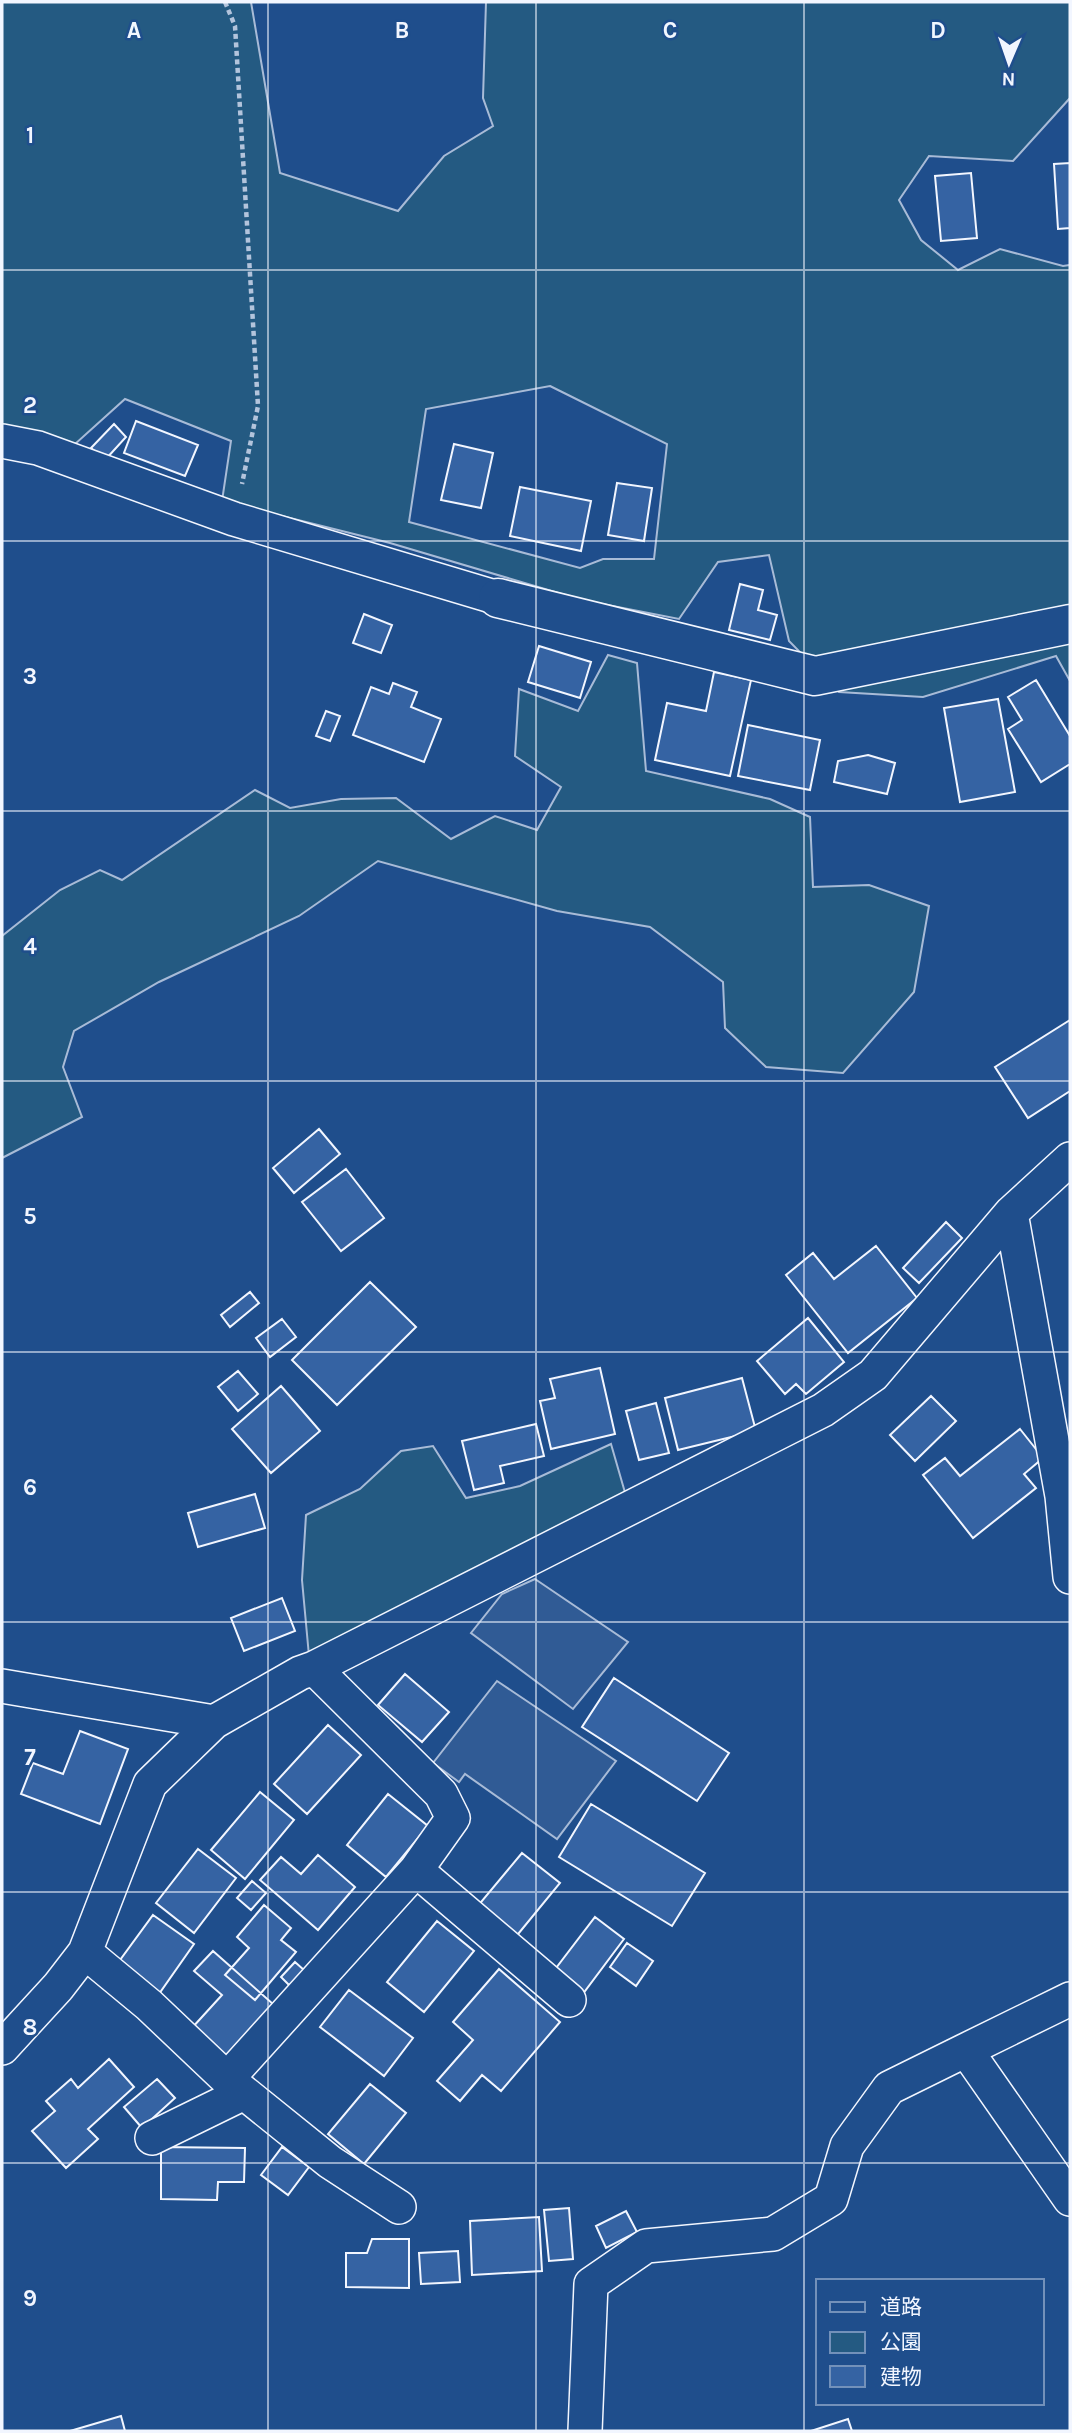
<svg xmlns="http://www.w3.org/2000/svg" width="1072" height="2433" font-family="Karla,'Noto Sans JP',sans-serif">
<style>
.green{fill:#245a82;stroke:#a8bbd7;stroke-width:2;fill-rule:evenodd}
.parking{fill:#305b95;stroke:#a8bbd7;stroke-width:2}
.building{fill:#3563a3;stroke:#f2f6ff;stroke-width:2}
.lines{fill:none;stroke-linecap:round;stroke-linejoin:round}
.minor-casing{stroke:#f2f6ff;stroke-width:36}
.tertiary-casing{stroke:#f2f6ff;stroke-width:41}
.path{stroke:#b3c4dc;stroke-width:4.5;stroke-dasharray:5 3.5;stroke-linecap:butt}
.minor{stroke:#1f4e8c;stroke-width:33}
.tertiary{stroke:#1f4e8c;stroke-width:38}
.grid{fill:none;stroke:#f2f6ff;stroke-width:2;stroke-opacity:0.55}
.grid-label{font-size:23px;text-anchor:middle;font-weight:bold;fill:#f2f6ff;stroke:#1f4e8c;stroke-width:5;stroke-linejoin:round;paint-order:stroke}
</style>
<rect width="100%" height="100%" fill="#1f4e8c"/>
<path class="green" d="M2,2H251L280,173L398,211L444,156L493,126L483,98L486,2H1070V98L1013,161L929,156L899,200L921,240L958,270L1000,249L1063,266L1070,265V681L1056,656L923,697L839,692L789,641L769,555L718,562L679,619L582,600L390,543L222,501L231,441L125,399L74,445L2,429ZM550,386L667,444L654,559H603L580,568L409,522L426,409Z
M608,655L637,663L646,771L770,799L810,817L813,887L869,885L929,906L914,992L843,1073L766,1067L725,1028L723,982L650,927L557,911L378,861L299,916L159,982L74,1031L63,1067L82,1117L2,1158V936L60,890L100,870L122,880L255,790L290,808L341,799L396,798L451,839L495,816L537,830L561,787L515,756L519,689L578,711Z
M611,1444L626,1496L309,1656L302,1580L306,1515L360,1489L401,1451L433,1446L466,1498L520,1486Z"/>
<path class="parking" d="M535,1579L628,1642L573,1709L471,1633L502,1594Z
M497,1681L616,1761L557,1839L465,1774L459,1782L433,1763Z"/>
<path class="building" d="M1070,163V228L1058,229L1054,164Z
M971,173L977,238L941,241L935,176Z
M136,421L198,445L185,476L124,453Z
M114,424L126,437L105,460L91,448Z
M454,444L493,453L481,508L441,500Z
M617,483L652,488L644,541L608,535Z
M520,487L591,501L581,551L510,536Z
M740,584L763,590L758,610L777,615L770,640L729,630Z
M364,614L392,625L381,653L353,643Z
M539,646L591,662L580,698L528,682Z
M714,672L751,680L730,776L655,760L667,703L706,711Z
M1036,680L1070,736V764L1041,782L1008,729L1022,720L1008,697Z
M393,683L417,692L411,707L441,719L424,762L353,735L371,687L389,694Z
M998,699L1015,792L960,802L944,708Z
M326,711L340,716L330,741L316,736Z
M748,725L820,740L810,790L738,776Z
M868,755L895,763L887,794L834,782L838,761Z
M1070,1020V1091L1028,1118L995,1067Z
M319,1129L340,1154L294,1193L273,1168Z
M346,1169L384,1218L341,1251L302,1202Z
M946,1222L962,1238L919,1283L903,1268Z
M876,1246L917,1298L848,1353L786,1275L813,1253L834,1279Z
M370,1282L416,1327L337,1405L292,1360Z
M250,1292L259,1303L230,1327L221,1315Z
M808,1318L844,1362L806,1394L796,1384L785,1394L757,1361Z
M282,1319L296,1337L270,1357L256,1338Z
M600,1368L615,1434L551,1449L540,1401L555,1398L550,1379Z
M238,1371L258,1394L238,1411L218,1387Z
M742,1378L756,1431L678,1450L665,1398Z
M281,1386L320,1431L271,1473L232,1429Z
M931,1396L956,1421L915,1461L890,1435Z
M656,1403L669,1453L639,1460L626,1411Z
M536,1424L544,1456L500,1466L504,1483L474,1490L462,1441Z
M1020,1429L1043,1458L1024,1474L1036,1488L973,1538L923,1475L945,1458L960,1476Z
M255,1494L265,1528L198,1547L188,1513Z
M282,1598L295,1631L244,1651L231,1618Z
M405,1674L449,1712L422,1742L378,1705Z
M614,1678L729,1753L697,1801L582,1727Z
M328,1725L361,1755L307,1814L274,1784Z
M80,1731L128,1749L100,1824L21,1794L33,1763L63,1774Z
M260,1792L294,1820L245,1879L211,1850Z
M388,1794L428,1826L386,1877L347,1845Z
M591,1804L705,1873L672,1926L559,1857Z
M198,1849L236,1878L194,1933L156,1903Z
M522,1853L560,1883L514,1939L476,1908Z
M318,1855L355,1887L318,1930L260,1880L281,1857L301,1874Z
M252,1881L266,1893L251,1910L237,1898Z
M264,1905L291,1928L281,1940L296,1952L255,2000L225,1975L249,1948L237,1937Z
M153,1915L194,1944L154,2001L112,1971Z
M595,1917L624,1939L582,1995L553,1972Z
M437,1921L474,1951L424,2012L387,1982Z
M627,1943L653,1961L636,1986L610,1967Z
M213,1951L273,2004L224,2058L191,2029L222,1995L194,1971Z
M295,1962L304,1970L290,1986L281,1977Z
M499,1969L560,2022L501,2091L482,2075L460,2101L437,2081L473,2040L453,2022Z
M349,1990L413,2038L384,2076L320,2027Z
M109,2059L134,2087L88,2129L98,2139L66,2168L32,2131L55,2111L46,2101L71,2079L78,2088Z
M157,2079L175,2098L142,2128L124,2107Z
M370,2084L406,2113L364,2164L328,2134Z
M161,2147L245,2148L244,2182H218L217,2200L161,2199Z
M282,2147L309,2167L288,2195L261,2175Z
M569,2208L573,2259L549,2261L544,2210Z
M626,2211L637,2232L606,2248L596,2226Z
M539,2217L542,2271L472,2275L470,2221Z
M372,2239H409V2288L346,2287V2253H367Z
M458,2251L460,2282L421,2284L419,2253Z
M121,2416L125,2431H70Z
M848,2419L852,2431H811Z"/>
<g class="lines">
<g class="minor-casing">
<path id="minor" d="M2,441L38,448L234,519L498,598
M1011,1213L1062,1496L1070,1577
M2,1686L214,1722
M416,1870L569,2000
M85,1952L149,2005L227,2079L416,1870L453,1818L441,1794L314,1668
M2,2048L58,1987L85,1952L150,1784L214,1722L300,1673L314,1668L823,1410L873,1375L1011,1213L1070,1159
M966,2050L1070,1999
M227,2079L330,2162L399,2207
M152,2138L244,2093
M585,2431L591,2284L646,2246L773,2234L831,2199L847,2146L889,2088L966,2050L1070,2199"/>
</g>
<g class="tertiary-casing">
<path id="tertiary" d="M498,598L815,676L1070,624"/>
</g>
<path class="path" d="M225,2L235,26L258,406L242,484"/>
<use href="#minor" class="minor"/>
<use href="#tertiary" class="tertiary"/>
</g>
<path class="grid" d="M268,2V2431M536,2V2431M804,2V2431M2,270H1070M2,541H1070M2,811H1070M2,1081H1070M2,1352H1070M2,1622H1070M2,1892H1070M2,2163H1070"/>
<g class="grid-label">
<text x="134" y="38">A</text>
<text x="402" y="38">B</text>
<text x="670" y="38">C</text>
<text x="938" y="38">D</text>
<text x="30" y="143">1</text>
<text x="30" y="413">2</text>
<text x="30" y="684">3</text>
<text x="30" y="954">4</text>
<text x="30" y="1224">5</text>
<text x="30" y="1495">6</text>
<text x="30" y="1765">7</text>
<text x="30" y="2035">8</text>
<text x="30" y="2306">9</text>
</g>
<rect width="1072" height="2433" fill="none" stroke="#f2f6ff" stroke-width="7"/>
<rect x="816" y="2279" width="228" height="126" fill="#1f4e8c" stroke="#7391ba" stroke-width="2"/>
<rect x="830" y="2302" width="35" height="10" fill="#1f4e8c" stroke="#7391ba" stroke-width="2"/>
<text x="880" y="2314" font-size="21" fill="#f2f6ff">道路</text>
<rect x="830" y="2332" width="35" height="21" fill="#245a82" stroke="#7391ba" stroke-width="2"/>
<text x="880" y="2349" font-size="21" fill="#f2f6ff">公園</text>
<rect x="830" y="2366" width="35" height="21" fill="#3563a3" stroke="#7391ba" stroke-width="2"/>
<text x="880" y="2384" font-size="21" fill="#f2f6ff">建物</text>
<g transform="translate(1009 63) rotate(182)" stroke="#1f4e8c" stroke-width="5" paint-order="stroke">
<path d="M0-5L12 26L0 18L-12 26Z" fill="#f2f6ff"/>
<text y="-10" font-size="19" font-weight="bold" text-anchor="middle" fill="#f2f6ff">N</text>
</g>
</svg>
